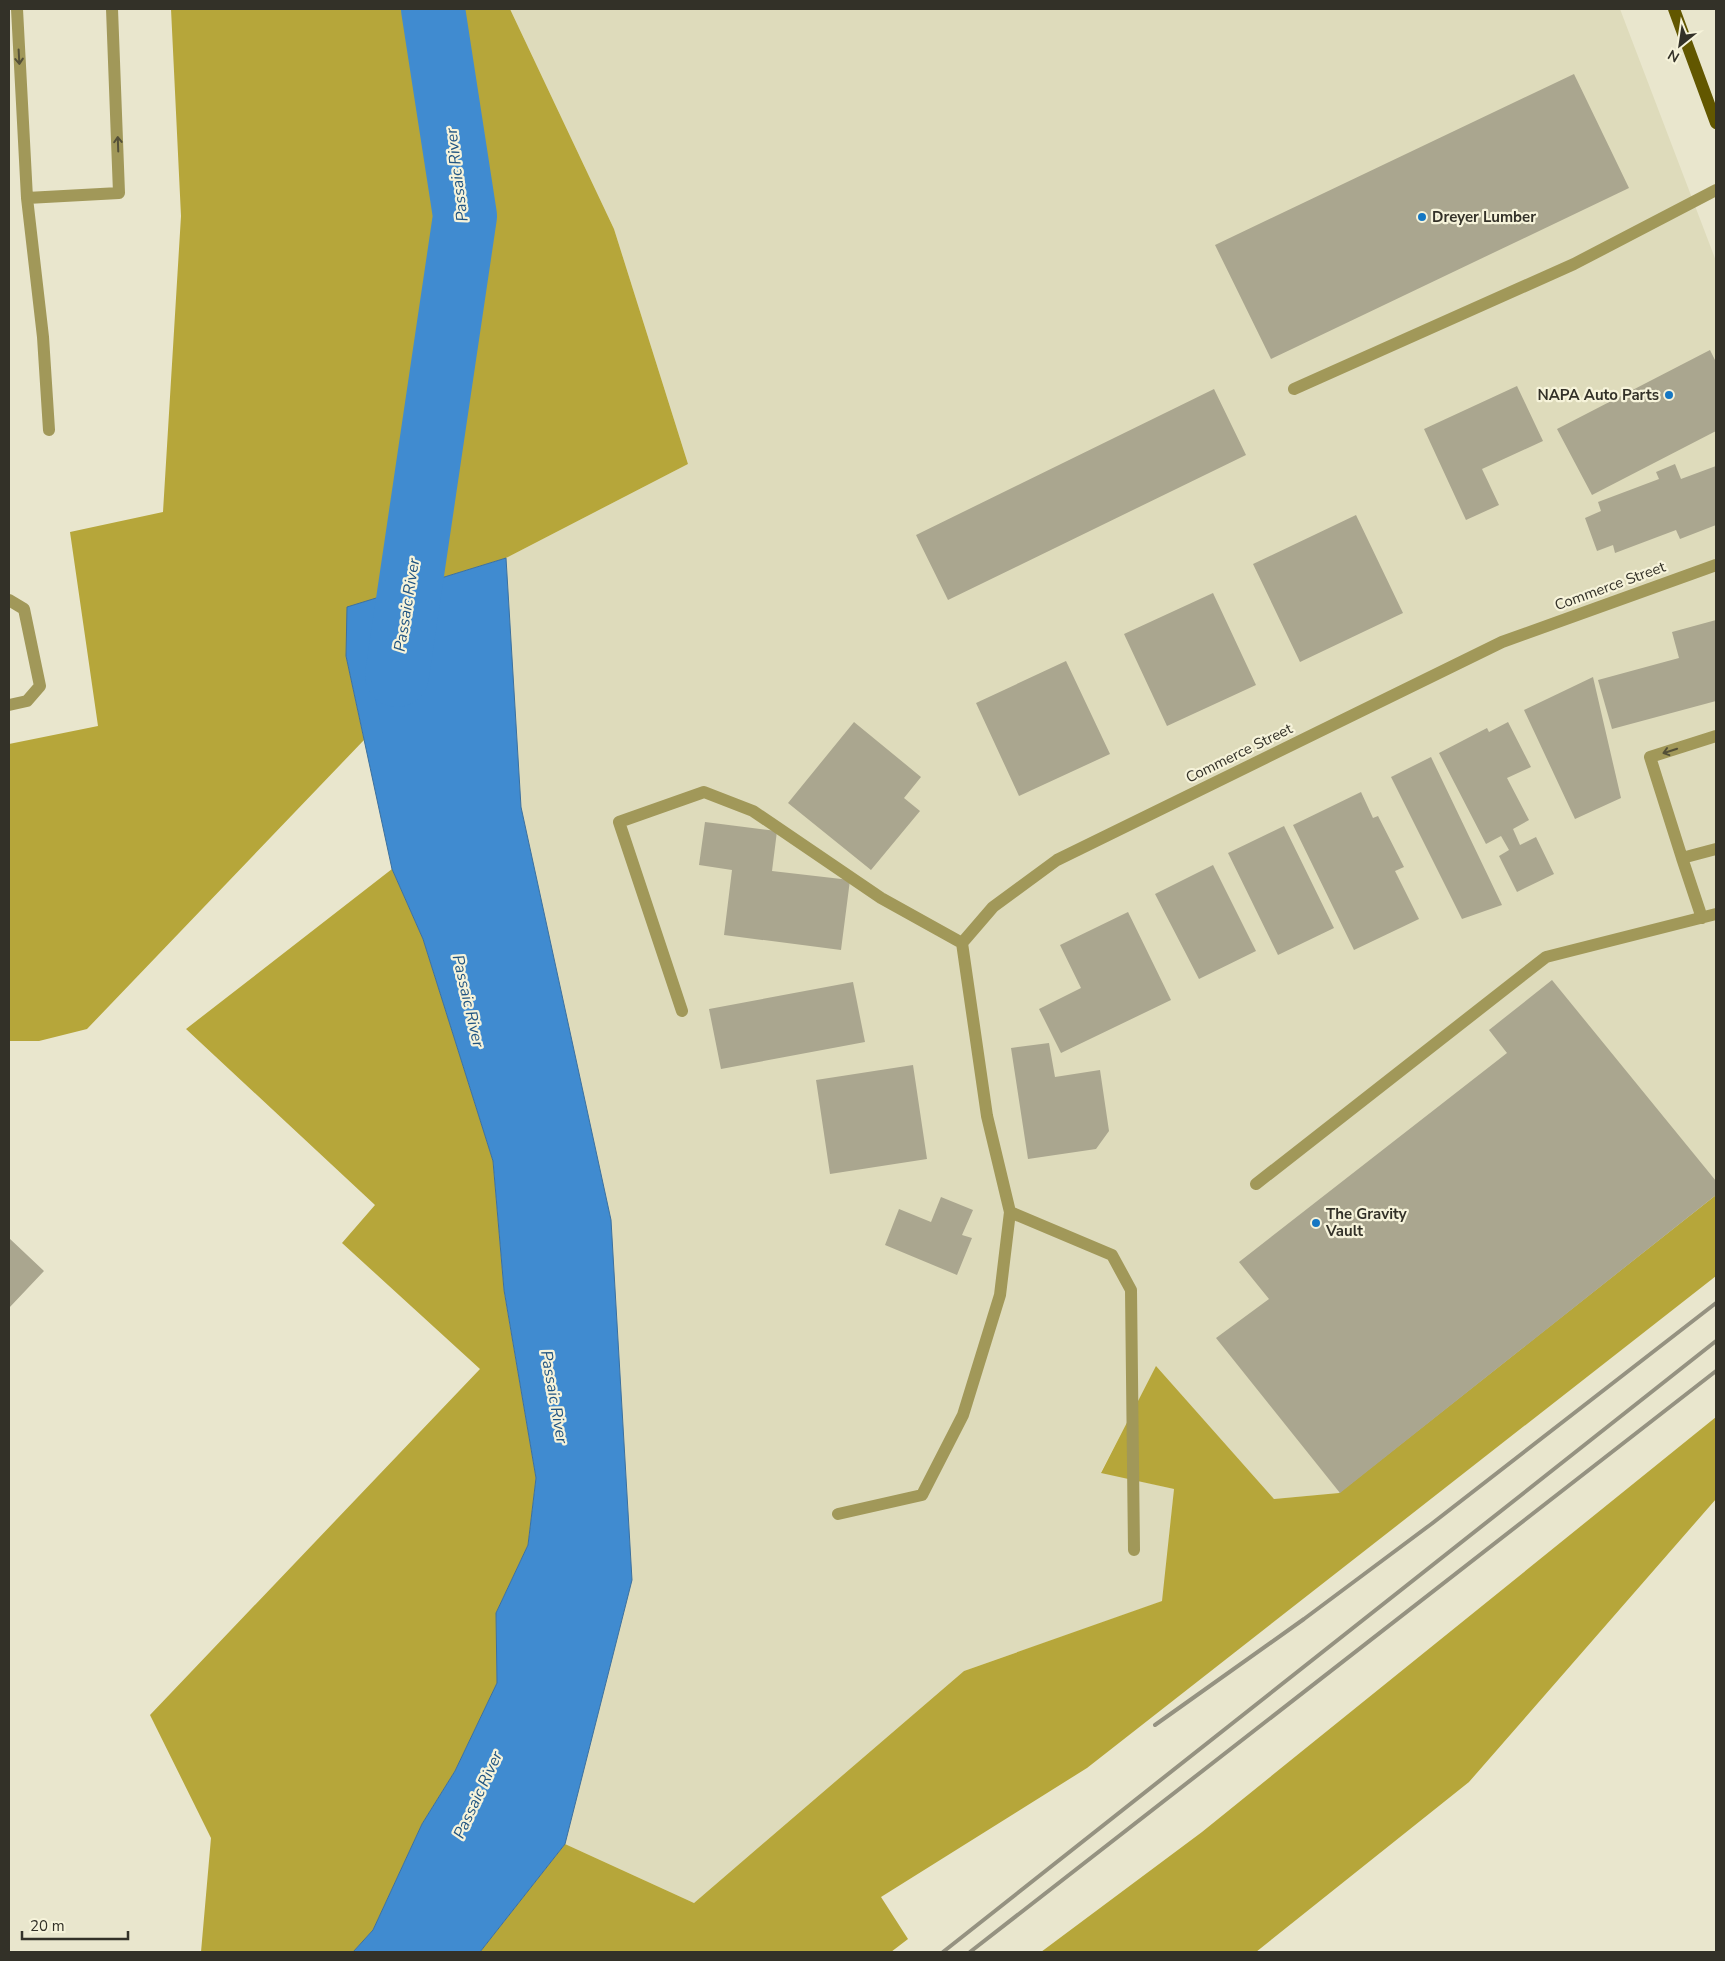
<svg xmlns="http://www.w3.org/2000/svg" width="1725" height="1961" font-family="'Nunito Sans',sans-serif">
<style>
.built{fill:#dedbbb}
.forest{fill:#b6a63a}
.water{fill:#408bd0;stroke:#3c709e}
.lines{fill:none;stroke-linecap:round;stroke-linejoin:round}
.river{stroke:#408bd0;stroke-width:64}
.building{fill:#aaa68f}
.minor{stroke:#a19859;stroke-width:12}
.major{stroke:#625700;stroke-width:12}
.rail{stroke:#959281;stroke-width:4}
.oneway{stroke:#545037}
.poi-dot{fill:#1577c3;stroke:#f6f3da;stroke-width:2}
.labels{text-anchor:middle;dominant-baseline:central;stroke-width:4.5;stroke-linejoin:round;paint-order:stroke}
.poi-label{font-size:15px;font-weight:bold;fill:#333128;stroke:#f6f3da;text-anchor:start}
.street-label{font-size:15px;fill:#333128;stroke:#f6f3da}
.water-label{font-size:16px;font-style:italic;fill:#1f5381;stroke:#f6f3da}
</style>
<rect width="100%" height="100%" fill="#e9e6cd"/>
<path class="built" d="M510,9H1620L1716,261V1195L1340,1493L1274,1499L1156,1367L1101,1472L1174,1489L1163,1601L964,1671L694,1903L565,1844L632,1580L611,1220L521,807L506,558L688,464L614,229Z"/>
<path class="forest" d="M171,9H510L614,229L688,464L506,558L348,607L346,656L364,740L87,1029L39,1041H9V744L98,726L70,532L163,512L181,216Z
M392,869L423,939L493,1161L504,1291L536,1478L528,1545L496,1613L497,1683L455,1771L422,1824L373,1930L353,1952H201L211,1838L150,1715L480,1369L342,1243L375,1205L186,1029Z
M1716,1195V1276L1087,1768L881,1897L908,1939L891,1952H480L565,1844L694,1903L964,1671L1162,1601L1174,1489L1101,1473L1156,1366L1274,1499L1339,1493Z
M1716,1417V1499L1469,1782L1256,1952H1041L1202,1832Z"/>
<path class="water" d="M506,558L521,807L611,1220L632,1580L565,1844L480,1952H353L373,1930L422,1824L455,1771L497,1683L496,1613L528,1545L536,1478L504,1290L493,1161L423,939L392,869L346,656L347,607Z"/>
<g class="lines">
<path class="river" d="M397,675L465,216L433,9"/>
</g>
<path class="building" d="M1574,74L1629,188L1271,359L1215,245Z
M1710,350L1716,362V431L1592,495L1557,429Z
M1517,386L1543,441L1482,469L1499,505L1466,520L1424,429Z
M1214,389L1246,455L948,600L916,535Z
M1675,464L1681,479L1716,466V525L1680,539L1676,530L1615,553L1613,545L1597,551L1585,518L1601,511L1598,502L1659,479L1656,472Z
M1356,515L1403,613L1300,662L1253,564Z
M1213,593L1256,685L1167,726L1124,634Z
M1716,620V701L1612,729L1598,680L1679,658L1672,632Z
M1066,661L1110,754L1019,796L976,703Z
M1593,677L1621,798L1575,819L1524,710Z
M854,722L921,777L904,798L920,811L871,870L788,803Z
M1508,722L1531,767L1507,778L1529,820L1513,829L1520,845L1536,837L1554,874L1517,892L1499,856L1509,850L1501,836L1486,844L1439,753L1487,728L1489,732Z
M1431,757L1502,905L1462,919L1391,777Z
M1361,792L1373,818L1378,816L1404,867L1395,871L1419,919L1354,950L1293,825Z
M705,822L777,831L772,871L850,880L841,950L724,935L732,870L699,865Z
M1284,826L1334,928L1278,955L1228,853Z
M1213,865L1256,951L1199,979L1155,894Z
M1128,912L1171,1000L1061,1053L1039,1009L1081,988L1060,945Z
M1552,980L1716,1181V1195L1340,1493L1216,1338L1269,1299L1239,1262L1507,1053L1489,1030Z
M853,982L865,1042L721,1069L709,1009Z
M1049,1043L1055,1077L1100,1070L1109,1131L1096,1149L1028,1159L1011,1048Z
M913,1065L927,1159L830,1174L816,1080Z
M941,1197L973,1210L962,1235L972,1238L957,1275L885,1245L899,1209L931,1222Z
M9,1238L44,1271L9,1308Z"/>
<g class="lines">
<path class="minor" d="M17,9L27,198L43,337L49,430
M27,198L119,193L112,9
M1294,389L1574,264L1716,190
M9,600L24,609L40,686L27,701L9,705
M1716,736L1650,757L1682,858L1716,849
M1682,858L1702,918
M682,1011L619,822L704,792L753,811L881,898L962,943
M1256,1184L1546,957L1716,914
M1010,1212L1112,1255L1131,1290L1134,1550
M838,1514L922,1495L963,1415L1000,1295L1010,1212L987,1116L962,943L993,907L1057,860L1502,642L1716,565"/>
<path class="major" d="M1674,9L1716,123"/>
<path class="rail" d="M1155,1725L1304,1619L1430,1525L1716,1303
M943,1952L1716,1341
M970,1952L1716,1371"/>
</g>
<defs><path id="oneway-shaft" d="M-6 0H5M1.5-3L5.5 0L1.5 3" fill="none" stroke-width="1.6" stroke-linecap="round" stroke-linejoin="round" transform="scale(1.25)"/></defs>
<g class="oneway">
<use href="#oneway-shaft" transform="translate(19 57) rotate(87)"/>
<use href="#oneway-shaft" transform="translate(118 144) rotate(-92)"/>
<use href="#oneway-shaft" transform="translate(1670 751) rotate(162)"/>
</g>
<g class="poi-dot">
<circle cx="1422" cy="217" r="5"/>
<circle cx="1669" cy="395" r="5"/>
<circle cx="1316" cy="1223" r="5"/>
</g>
<g class="labels">
<g class="poi-label">
<text x="1432" y="217">Dreyer Lumber</text>
<text x="1659" y="395" text-anchor="end">NAPA Auto Parts</text>
<text x="1326" y="1214">The Gravity<tspan x="1326" dy="17">Vault</tspan></text>
</g>
<g class="street-label">
<text transform="translate(1610 586) rotate(-20)">Commerce Street</text>
<text transform="translate(1239 753) rotate(-26)">Commerce Street</text>
</g>
<g class="water-label">
<text transform="translate(457 175) rotate(-97)">Passaic River</text>
<text transform="translate(407 605) rotate(-81)">Passaic River</text>
<text transform="translate(468 1001) rotate(77)">Passaic River</text>
<text transform="translate(554 1397) rotate(80)">Passaic River</text>
<text transform="translate(478 1795) rotate(-65)">Passaic River</text>
</g>
</g>
<rect width="1725" height="1961" fill="none" stroke="#333128" stroke-width="20"/>
<g transform="translate(1680 45) rotate(210)" stroke="#f6f3da" stroke-width="4" paint-order="stroke">
<path d="M0-4L9 19L0 12L-9 19Z" fill="#333128"/>
<text y="-8" font-size="14" font-weight="bold" text-anchor="middle" fill="#333128">N</text>
</g>
<path d="M22 1931v8h106v-8" fill="none" stroke="#333128" stroke-width="2.5"/>
<text x="30" y="1931" font-size="15" fill="#333128" stroke="#f6f3da" stroke-width="4" paint-order="stroke">20 m</text>
</svg>
